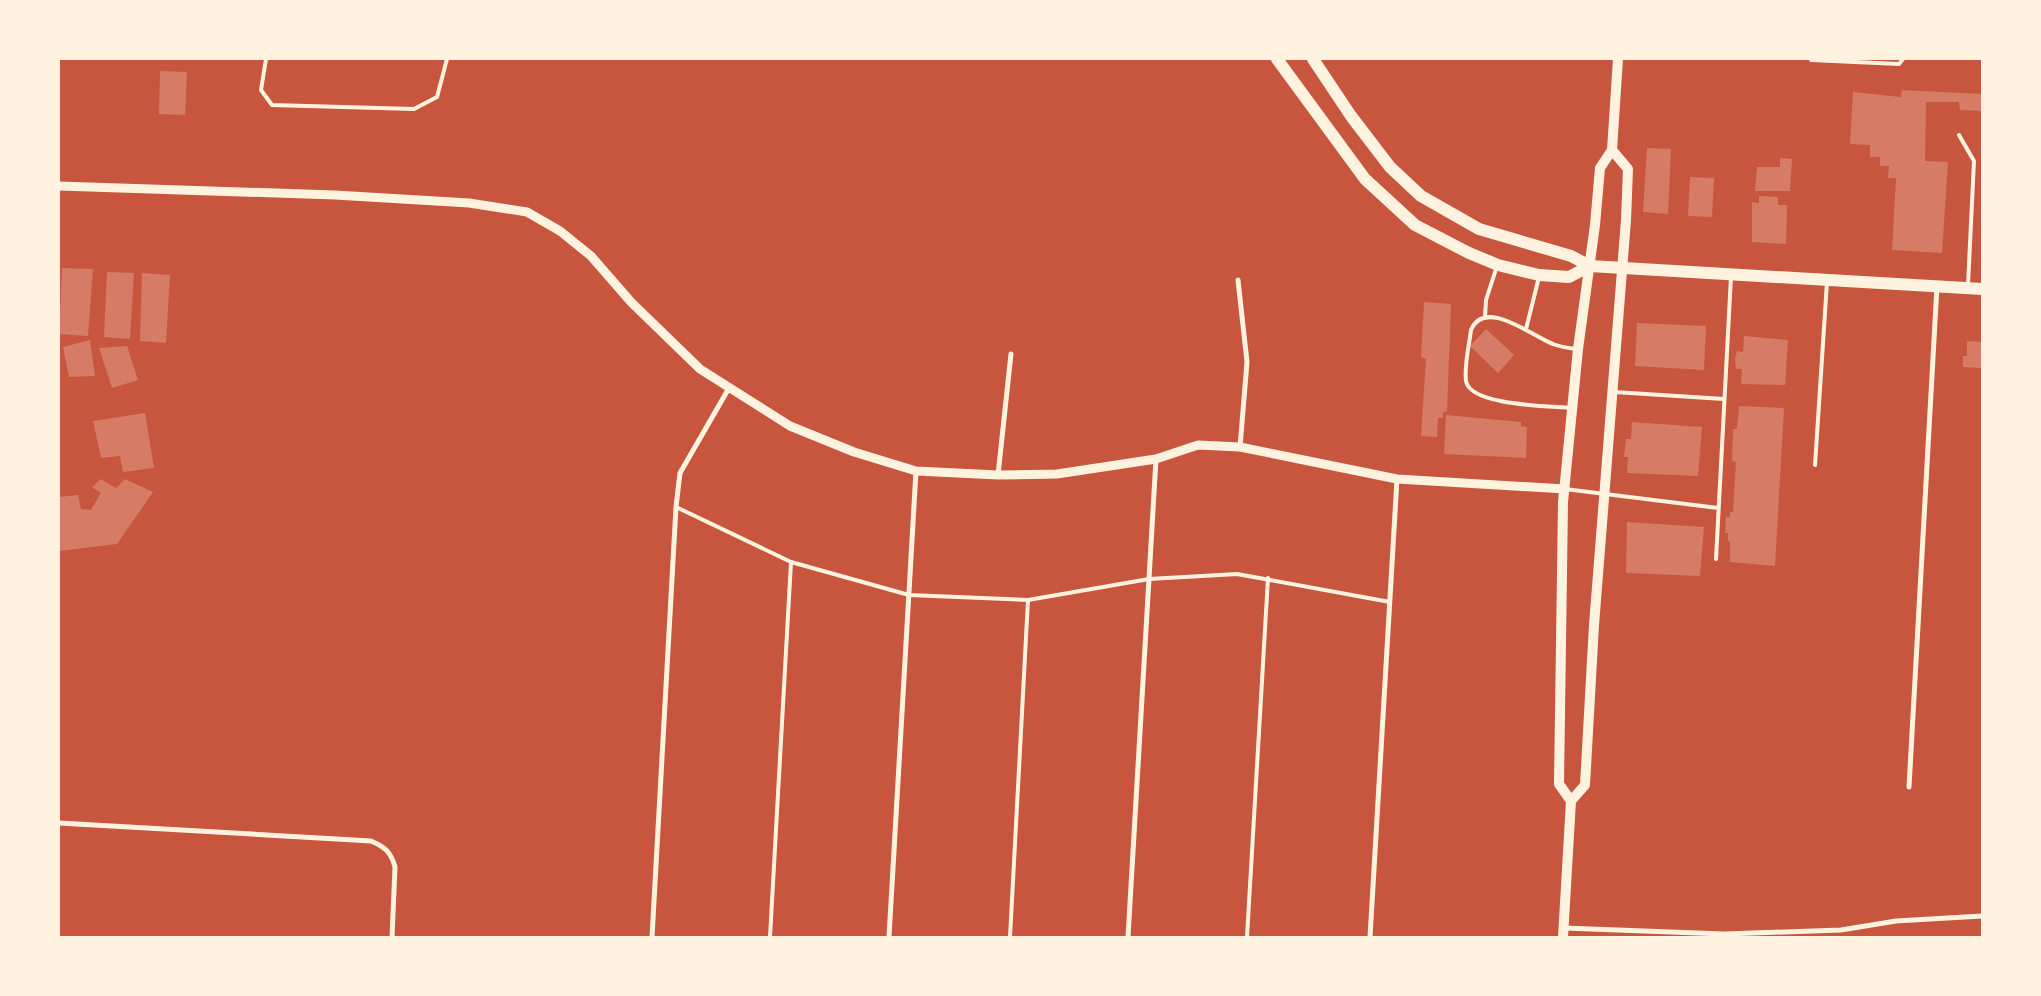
<svg xmlns="http://www.w3.org/2000/svg" width="2041" height="996" font-family="Rubik,sans-serif">
<style>
.building{fill:#d67c66}
.lines{fill:none;stroke-linecap:round;stroke-linejoin:round}
.service{stroke:#fff3e0;stroke-width:4}
.minor{stroke:#fff3e0;stroke-width:5}
.tertiary{stroke:#fff3e0;stroke-width:9}
.secondary{stroke:#fff3e0;stroke-width:10}
.primary{stroke:#fff3e0;stroke-width:12}
</style>
<rect width="100%" height="100%" fill="#c8553d"/>
<path class="building" d="M160,71L187,72L185,115L159,114Z
M1902,90L1982,94V111L1960,110L1959,102H1926L1925,161L1948,162L1942,253L1892,250L1896,178H1888L1889,166H1880V157H1870V145L1850,144L1853,92L1901,97Z
M1647,148L1671,149L1668,214L1643,212Z
M1780,158L1792,159L1790,191H1755L1757,167H1780Z
M1690,177L1714,178L1712,217L1688,216Z
M1759,196L1778,197V205H1787L1786,244L1752,242V202L1759,203Z
M62,268L93,269L88,336L59,334Z
M107,272L134,273L130,339L104,337Z
M142,273L170,275L166,343L140,341Z
M1424,302L1451,304L1447,412H1443V418H1438L1437,437L1421,436L1426,359L1421,357Z
M1637,323L1706,326L1704,370L1635,366Z
M1486,329L1514,355L1498,373L1470,346Z
M1744,336L1788,340L1785,385L1741,384L1742,369H1736L1735,359L1737,351L1743,352Z
M90,340L95,376L69,377L63,347Z
M1967,341L1982,342V368L1963,367V356H1967Z
M127,346L138,380L112,388L99,348Z
M1739,406L1784,408L1775,566L1730,562V541H1728V533H1725L1726,517H1730V512H1733L1736,462L1732,461L1733,429H1737Z
M145,413L154,468L123,472L120,456L101,458L93,421Z
M1446,415L1521,422V426L1527,427L1526,458L1444,454Z
M1632,422L1702,427L1698,476L1627,473L1628,457H1624L1626,439H1631Z
M101,479L116,488L125,479L153,492L117,544L59,551V497L78,495L81,509L91,510L101,493L92,487Z
M1627,522L1704,527L1700,576L1626,573Z"/>
<g class="lines">
<path class="service" d="M266,59L261,90L272,105L414,109L437,97L447,59
M1811,60L1899,64L1903,59
M1959,135L1974,161L1968,285
M1485,317L1486,300L1497,266
M1526,329L1539,277
M1614,392L1724,399
M1571,408C1551,406 1470,406 1466,381C1464,366 1469,346 1471,330C1485,297 1533,337 1553,344C1560,347 1569,348 1576,349
M1815,465L1827,282
M1565,489L1718,508
M676,507L791,562L909,595L1028,600L1149,579L1237,574L1390,602
M1716,559L1731,277
M770,937L791,562
M1010,937L1028,600
M1247,937L1268,578"/>
<path class="minor" d="M1238,280L1247,362L1240,447
M998,475L1011,354
M1909,787L1937,286
M59,823L371,841C385,847 391,852 395,867L392,937
M1564,928L1724,934L1841,930L1896,921L1982,916
M652,937L676,507L680,473L729,388
M889,937L916,471
M1128,937L1156,459
M1370,937L1397,479"/>
<path class="tertiary" d="M59,186L335,195L469,203L527,212L560,231L591,256L631,302L700,369L790,426L854,452L916,471L998,475L1057,474L1156,459L1198,445L1240,447L1397,479L1565,489"/>
<path class="secondary" d="M1571,801L1585,785L1594,625L1626,220L1628,169L1612,150
M1563,937L1571,801L1559,784L1563,502L1578,349L1595,225L1600,168L1612,150L1618,59"/>
<path class="primary" d="M1277,59L1365,179L1415,225L1469,253L1498,265L1539,275L1569,277L1590,266
M1313,59L1351,116L1390,167L1421,196L1479,229L1571,256L1590,266L1982,289"/>
</g>
<rect width="2041" height="996" fill="none" stroke="#fff3e0" stroke-width="120"/>
</svg>
